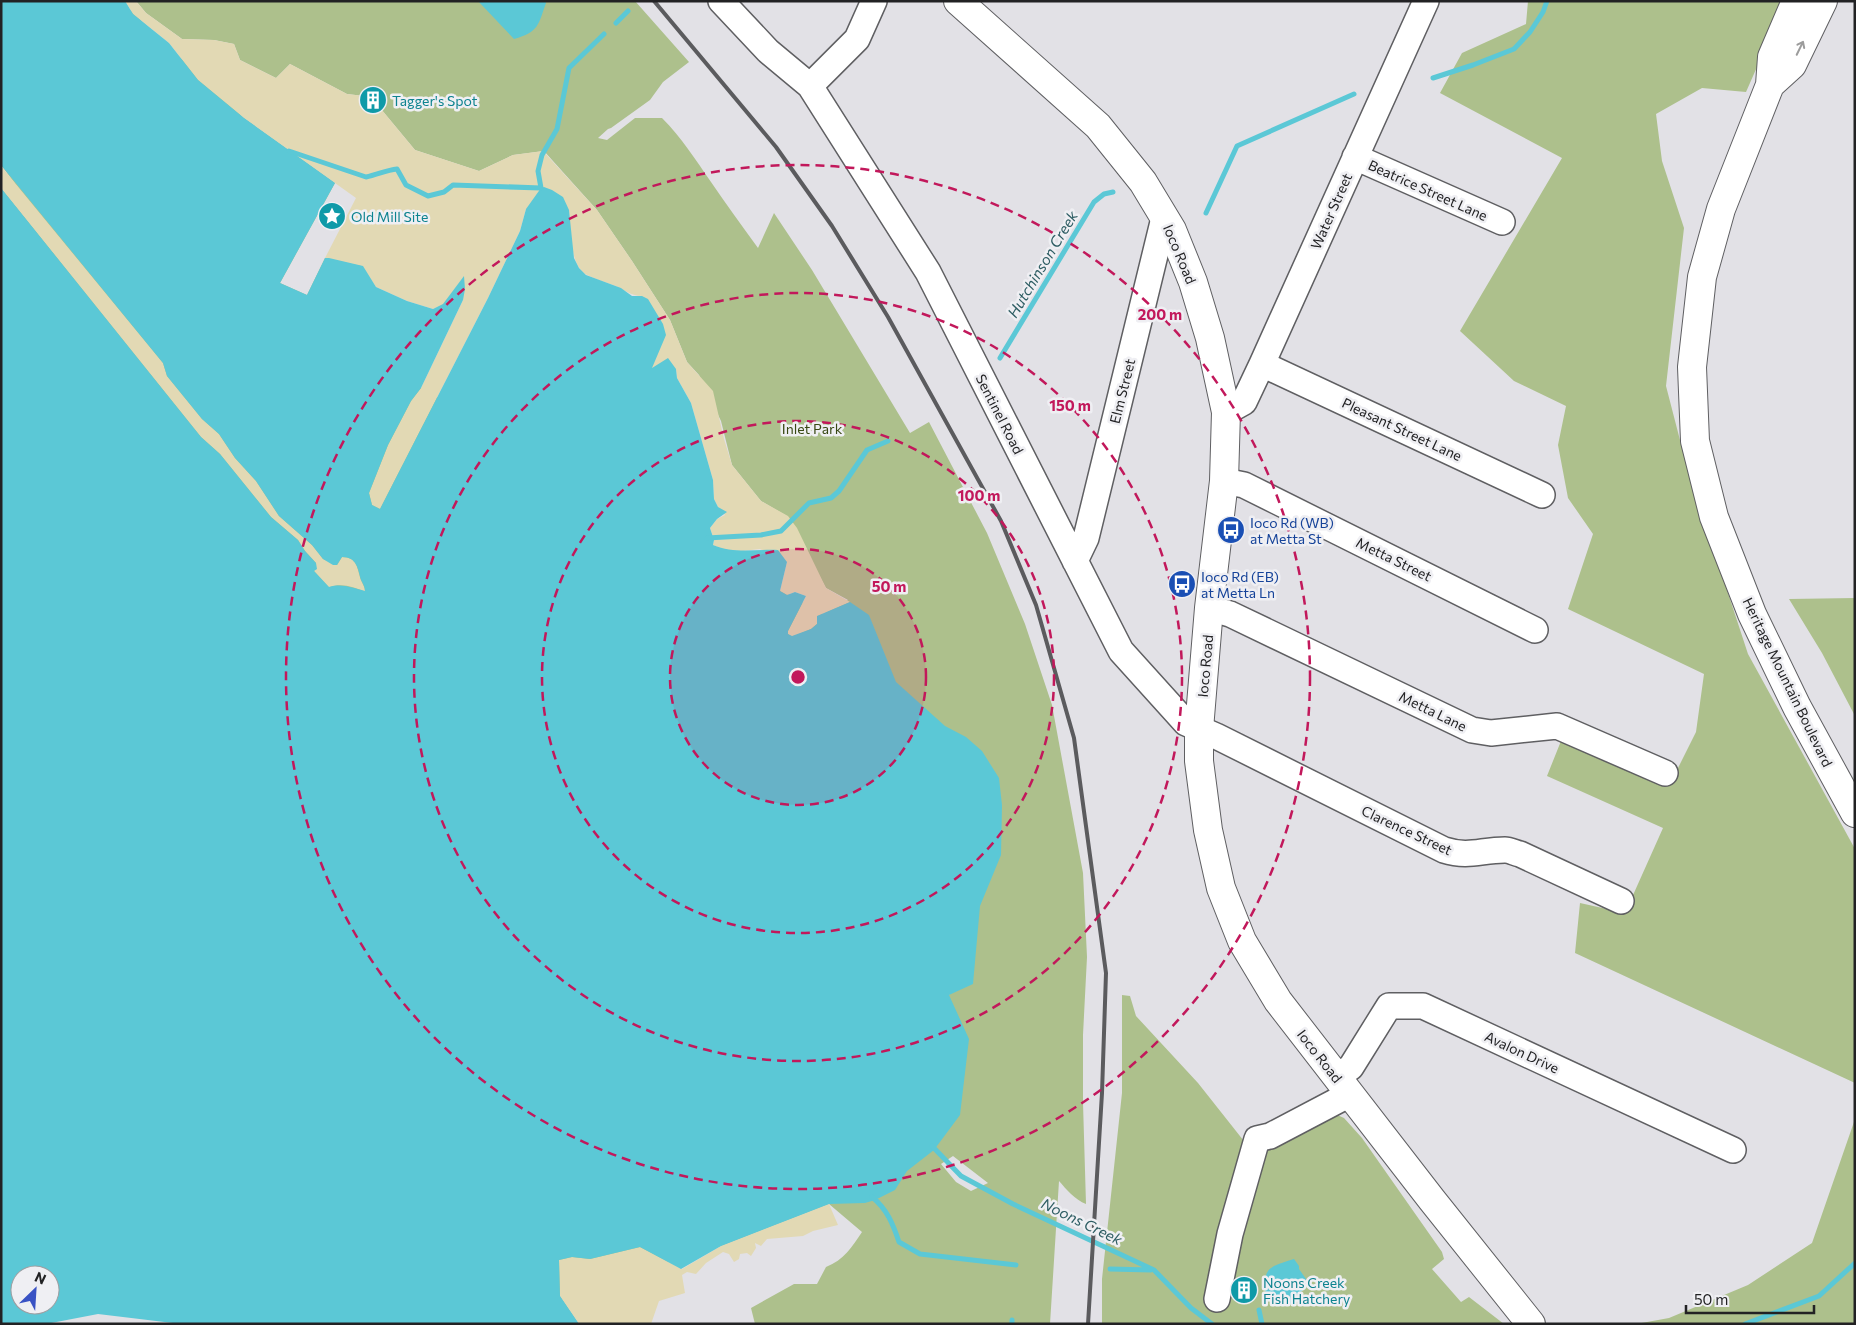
<svg xmlns="http://www.w3.org/2000/svg" width="1856" height="1325" font-family="Commissioner,sans-serif">
<style>
.green{fill:#adc08c;fill-rule:evenodd}
.sand{fill:#e2d9b4}
.water{fill:#5bc8d6;fill-rule:evenodd}
.lines{fill:none;stroke-linecap:round;stroke-linejoin:round}
.stream{stroke:#5bc8d6;stroke-width:5}
.minor-casing{stroke:#5f5f62;stroke-width:28}
.major-casing{stroke:#5f5f62;stroke-width:30}
.minor{stroke:#fff;stroke-width:25}
.major{stroke:#fff;stroke-width:28}
.rail{stroke:#5b5b5e;stroke-width:4}
.oneway{stroke:#9c9c9c}
.ring{fill:none;stroke:#c2185b;stroke-width:2.5;stroke-dasharray:9 6}
.labels{text-anchor:middle;dominant-baseline:central;stroke-width:5;stroke-linejoin:round;paint-order:stroke}
.culture-label{font-size:14px;fill:#0d838f;stroke:#efeff3;text-anchor:start}
.street-label{font-size:14px;fill:#222224;stroke:#efeff3}
.park-label{font-size:14px;fill:#384813;stroke:#efeff3}
.transit-label{font-size:14px;fill:#164399;stroke:#efeff3;text-anchor:start}
.water-label{font-size:15px;font-style:italic;fill:#2e5d63;stroke:#efeff3}
.centre{fill:#c2185b;stroke:#efeff3;stroke-width:2.5}
.ring-label{font-size:15px;text-anchor:middle;font-weight:bold;fill:#c2185b;stroke:#efeff3;stroke-width:5;stroke-linejoin:round;paint-order:stroke}
</style>
<rect width="100%" height="100%" fill="#e2e1e6"/>
<path class="green" d="M1,1H125L129,9L244,118L335,183L280,283L307,295L325,258L363,266L421,388L823,614L848,600L826,588L785,515L761,501L732,465L721,421L699,375L687,362L670,320L632,261L597,210L544,151L513,155L479,171L415,150L381,109L384,95L365,91L364,96L347,94L290,64L276,78L240,60L234,44L214,40L182,39L146,13L136,1H635L689,62L663,82L650,100L611,128L608,129L598,138L607,140L635,118H662C682,138 695,159 711,182C726,204 742,226 758,248L774,213L812,270L910,433L929,422L987,533L1025,624L1052,705L1083,873L1087,957L1083,1035V1103L1086,1204C1075,1200 1066,1189 1059,1181L1050,1324H755L751,1308L794,1284H817L826,1267C844,1260 852,1247 862,1232L829,1204L721,1246L560,1296L579,1324H341L1,188L208,442L1,165ZM977,940L949,995L857,1203H842ZM953,1156L988,1183L971,1191L956,1182L941,1164Z
M1528,1H1786L1746,92L1702,88L1656,114L1662,161L1684,228L1666,386L1688,471L1748,654L1855,849V1083L1575,953L1580,903L1625,913L1663,828L1547,776L1561,741L1669,786L1696,732L1704,674L1568,609L1593,534L1568,498L1558,445L1566,406L1514,381L1460,331L1562,158L1440,93L1462,53L1526,24Z
M1855,598V716L1822,653L1789,599Z
M1122,995L1130,996L1136,1016L1198,1083L1251,1150L1335,1114L1344,1118L1362,1138L1442,1252L1444,1259L1432,1269L1461,1302L1469,1297L1504,1324H1102V1279L1122,1093Z
M1855,1119V1324H1636L1669,1318L1748,1285L1812,1243Z"/>
<path class="sand" d="M125,1H136L146,13L182,39L214,40L234,44L240,60L276,78L290,64L347,94L364,96L361,105L381,109L415,150L479,171L513,155L543,151L597,210L632,261L670,320L687,362L713,391L724,439L732,465L761,501L788,516L797,528L826,588L850,602L818,616L817,624L811,629L792,637L788,634V631L806,596L795,592L787,595L780,591L787,562L760,549L742,551L724,550L713,545L714,540L710,528L717,519L725,515L718,507L714,499L713,480L691,403L677,378L676,369H651L656,357L642,296C630,296 624,289 613,285C605,282 595,279 587,275C569,266 571,229 569,210L526,209L520,231L488,298L380,509L372,505L369,493L388,445L411,401L421,388L463,300L456,288L443,305L433,309L407,301L376,287L362,266L325,258L356,198L244,118L198,80L169,43L133,14Z
M1,166L163,363L167,376L202,419L219,434L235,458L256,481L279,516L312,545L323,559L337,565L342,557C358,557 357,569 361,580C363,585 365,587 365,592C354,587 342,583 330,587L333,592L314,571L316,563L305,551L298,540L271,517L220,454L201,437L1,188Z
M829,1204L838,1225L813,1231L803,1236L767,1239L761,1246L755,1243L756,1248L751,1256L747,1253L740,1254L739,1259L734,1262L729,1254L723,1252L706,1263L696,1274L687,1272L682,1275L685,1293L659,1301L651,1324H579L560,1296L559,1260L572,1257L590,1259L640,1247L682,1269L721,1246Z"/>
<path class="water" d="M1,1H125L133,14L169,43L198,80L244,118L335,183L280,283L307,295L325,258H329L363,266L376,287L407,301L433,309L443,304L464,276L465,289L463,300L421,388L411,401L388,445L369,493L372,505L380,509L488,298L520,231L526,209L541,188L544,187L552,190L563,197L569,210L574,258L579,268L586,275L621,288L632,296H642L648,299L663,324L666,335L652,368L668,358L676,369L677,378L691,403L713,480L714,499L718,507L727,512L717,519L710,528L714,540L713,545C734,554 756,549 778,550L787,562L780,591L787,595L795,592L806,596L788,631V634L792,636L811,629L817,624V616L850,602L869,615L896,682L945,726L966,737L982,751L999,778L1002,805L1001,855L980,906L973,984L949,995L969,1039L960,1115L934,1150L907,1171L895,1190L875,1200L865,1203L829,1204L721,1246L681,1269L640,1247L590,1259L572,1257L559,1260L560,1296L579,1324H181L98,1314L46,1324H1V188L201,437L220,454L271,517L298,540L305,551L316,563L317,569L314,571L329,587C342,583 353,588 365,591C365,587 363,584 361,580C358,569 357,557 342,557L337,565H333L323,559L312,545L279,516L256,481L235,458L219,434L202,419L167,376L163,363L1,165ZM20,1275H50V1305H20Z
M478,1H545L546,3C538,25 539,32 514,39Z
M1294,1259L1299,1266V1269L1306,1279V1288L1296,1295L1291,1304H1281L1280,1298L1269,1299L1266,1297C1262,1267 1269,1267 1294,1259Z"/>
<g class="lines">
<path class="stream" d="M616,23L628,11
M1433,78L1473,65L1514,49L1530,32L1543,12L1547,1
M289,151L366,177C377,175 386,170 397,169L406,185L428,196L444,192L453,185L541,188L538,171L542,155L557,129L569,68L604,34
M1206,213L1237,146L1354,94
M1000,358L1094,202L1104,194L1113,192
M707,538L761,535L781,531L809,503L831,498L839,491L867,450L888,441
M932,1146L961,1176L1013,1204L1154,1270L1191,1308L1212,1324
M872,1197C887,1209 893,1224 899,1242L920,1254L1016,1265
M1110,1269L1151,1270
M1259,1310L1262,1324
M1012,1320V1324
M1745,1324L1819,1296L1855,1263"/>
<g class="minor-casing">
<path id="minor" d="M721,1L768,51L810,86L928,272L1121,651L1186,723L1216,736L1444,850C1470,858 1480,850 1505,850C1510,850 1515,853 1520,854L1621,901
M810,86L857,39L874,1
M1355,157L1502,222
M1262,364L1542,495
M1226,412L1244,402L1262,364L1426,1
M1224,481L1244,485L1535,630
M1075,561L1086,538L1164,218
M1209,608L1230,614L1472,730L1491,733L1557,726L1665,773
M1337,1077L1351,1067L1389,1006H1423L1733,1150
M1217,1299L1230,1234L1257,1139L1270,1136L1350,1094"/>
</g>
<g class="major-casing">
<path id="major" d="M958,1L1098,126L1143,182L1172,230L1193,282L1210,338L1226,412L1224,481L1209,608L1199,729V761L1208,830L1221,888L1242,941L1278,1001L1432,1200L1531,1324
M1796,1L1772,57L1770,85L1721,209L1702,277L1692,367L1695,441L1714,517L1752,614L1797,707L1855,813
M1770,85L1792,65L1823,1"/>
</g>
<use href="#minor" class="minor"/>
<use href="#major" class="major"/>
<path class="rail" d="M654,1L776,147L832,226L888,317L1001,521L1036,605L1074,738L1106,973L1102,1093L1088,1324"/>
</g>
<defs><path id="oneway-shaft" d="M-6 0H5M1.5-3L5.5 0L1.5 3" fill="none" stroke-width="1.6" stroke-linecap="round" stroke-linejoin="round" transform="scale(1.25)"/></defs>
<use class="oneway" href="#oneway-shaft" transform="translate(1800 48) rotate(-64)"/>
<circle cx="798" cy="677" r="128" fill="#c2185b" fill-opacity=".12"/>
<g class="ring">
<circle cx="798" cy="677" r="128"/>
<circle cx="798" cy="677" r="256"/>
<circle cx="798" cy="677" r="384"/>
<circle cx="798" cy="677" r="512"/>
</g>
<defs>
<g id="building-disc" transform="scale(1.4375)"><circle r="9.5" fill="#0f9aa8" stroke="#efeff3"/><path d="M-4-6H4V6H1V3H-1V6H-4ZM-2.5-4.3h1.7v1.8h-1.7ZM.8-4.3h1.7v1.8H.8ZM-2.5-1h1.7V.8h-1.7ZM.8-1h1.7V.8H.8Z" fill="#fff"/></g>
<g id="sight-disc" transform="scale(1.4375)"><circle r="9.5" fill="#0f9aa8" stroke="#efeff3"/><path d="M0-6L1.8-2.2L6-1.7L2.9 1.2L3.7 5.4L0 3.3L-3.7 5.4L-2.9 1.2L-6-1.7L-1.8-2.2Z" fill="#fff"/></g>
<g id="bus-disc" transform="scale(1.4375)"><circle r="9.5" fill="#1a4fb4" stroke="#efeff3"/><path d="M-5-6H5V4H4V6H2V4H-2V6H-4V4H-5ZM-3.5-4V0h7V-4ZM-3.5 1.2v1.5H-2V1.2ZM2 1.2v1.5H3.5V1.2Z" fill="#fff"/></g>
</defs>
<g fill-rule="evenodd">
<use href="#building-disc" x="373" y="100"/>
<use href="#sight-disc" x="332" y="216"/>
<use href="#bus-disc" x="1231" y="530"/>
<use href="#bus-disc" x="1182" y="584"/>
<use href="#building-disc" x="1244" y="1290"/>
</g>
<g class="labels">
<g class="culture-label">
<text x="392" y="100">Tagger's Spot</text>
<text x="351" y="216">Old Mill Site</text>
<text x="1263" y="1282">Noons Creek<tspan x="1263" dy="16">Fish Hatchery</tspan></text>
</g>
<g class="street-label">
<text transform="translate(1428 190) rotate(24)">Beatrice Street Lane</text>
<text transform="translate(1331 211) rotate(-66)">Water Street</text>
<text transform="translate(1180 254) rotate(67)">Ioco Road</text>
<text transform="translate(1122 391) rotate(-76)">Elm Street</text>
<text transform="translate(1000 414) rotate(63)">Sentinel Road</text>
<text transform="translate(1402 429) rotate(25)">Pleasant Street Lane</text>
<text transform="translate(1394 559) rotate(26)">Metta Street</text>
<text transform="translate(1205 666) rotate(-85)">Ioco Road</text>
<text transform="translate(1788 682) rotate(64)">Heritage Mountain Boulevard</text>
<text transform="translate(1433 711) rotate(26)">Metta Lane</text>
<text transform="translate(1407 830) rotate(25)">Clarence Street</text>
<text transform="translate(1522 1052) rotate(25)">Avalon Drive</text>
<text transform="translate(1320 1056) rotate(52)">Ioco Road</text>
</g>
<g class="park-label">
<text x="812" y="428">Inlet Park</text>
</g>
<g class="transit-label">
<text x="1250" y="522">Ioco Rd (WB)<tspan x="1250" dy="16">at Metta St</tspan></text>
<text x="1201" y="576">Ioco Rd (EB)<tspan x="1201" dy="16">at Metta Ln</tspan></text>
</g>
<g class="water-label">
<text transform="translate(1042 264) rotate(-59)">Hutchinson Creek</text>
<text transform="translate(1082 1221) rotate(26)">Noons Creek</text>
</g>
</g>
<circle cx="798" cy="677" r="8" class="centre"/>
<g class="ring-label">
<text x="1160" y="320">200 m</text>
<text x="1070" y="411">150 m</text>
<text x="979" y="501">100 m</text>
<text x="889" y="592">50 m</text>
</g>
<rect width="1856" height="1325" fill="none" stroke="#222224" stroke-width="5"/>
<g transform="translate(35 1290) rotate(25)"><circle r="24" fill="#efeff3" stroke="#9d9da0"/>
<path d="M0-4L9 19L0 12L-9 19Z" fill="#3952c4"/>
<text y="-8" font-size="14" font-weight="bold" text-anchor="middle" fill="#222224">N</text>
</g>
<path d="M1686 1305v8h128v-8" fill="none" stroke="#222224" stroke-width="2.5"/>
<text x="1694" y="1305" font-size="15" fill="#222224" stroke="#efeff3" stroke-width="4" paint-order="stroke">50 m</text>
</svg>
